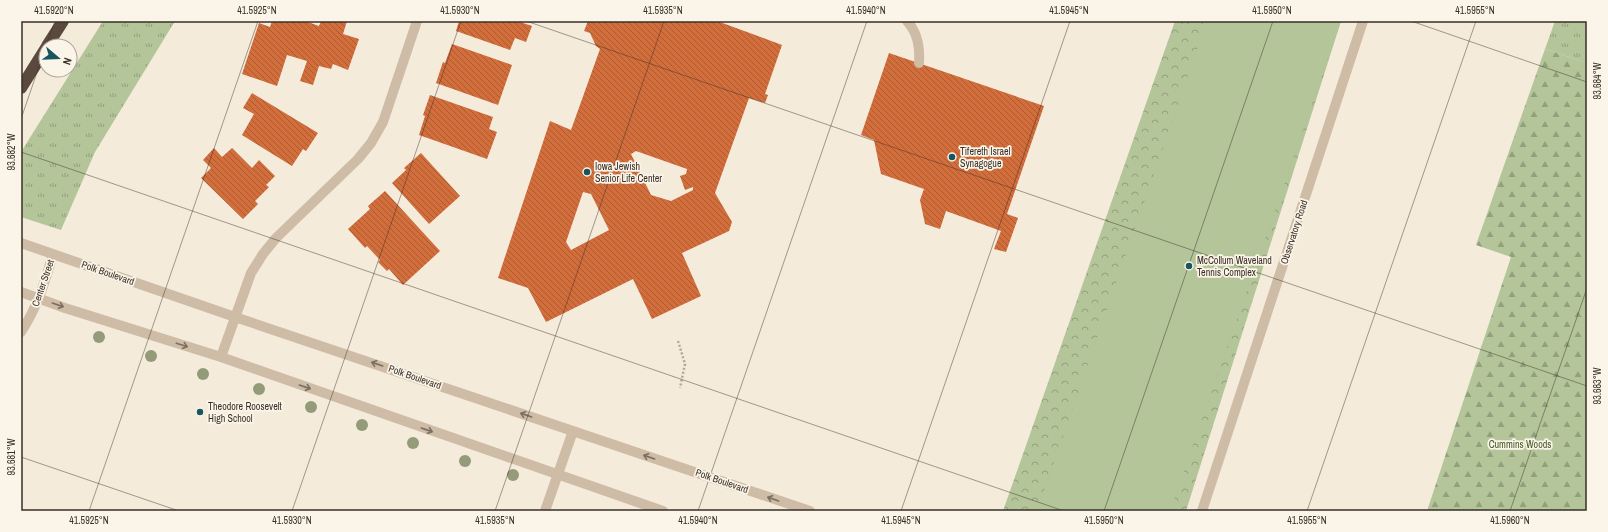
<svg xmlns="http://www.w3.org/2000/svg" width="1608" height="532" font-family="'Archivo Narrow',sans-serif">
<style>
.grass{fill:url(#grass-tufts)}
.forest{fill:url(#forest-firs)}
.park{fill:url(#park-crowns)}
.garden{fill:#b3c599}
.building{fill:url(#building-back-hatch);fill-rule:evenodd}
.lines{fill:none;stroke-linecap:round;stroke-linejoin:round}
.path{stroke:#baa690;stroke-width:2.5;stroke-dasharray:2 2;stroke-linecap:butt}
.minor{stroke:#cebca6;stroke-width:10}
.highway{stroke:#5b493e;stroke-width:12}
.tree{fill:#939b79}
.oneway{stroke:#7c6e60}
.ticks{fill:none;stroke:#392f27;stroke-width:1;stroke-opacity:0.45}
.poi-dot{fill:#18555f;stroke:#fbf4e8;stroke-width:1.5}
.labels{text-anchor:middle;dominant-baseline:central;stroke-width:3.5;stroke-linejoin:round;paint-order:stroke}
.poi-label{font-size:10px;fill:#392f27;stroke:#fbf4e8;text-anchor:start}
.street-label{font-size:10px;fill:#392f27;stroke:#fbf4e8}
.park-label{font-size:10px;fill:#445a28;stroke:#fbf4e8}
.neatline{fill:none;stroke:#392f27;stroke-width:1.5}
.ticks-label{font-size:10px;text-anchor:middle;fill:#392f27}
</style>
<defs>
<pattern id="grass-tufts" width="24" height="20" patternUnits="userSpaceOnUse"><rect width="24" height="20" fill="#b3c599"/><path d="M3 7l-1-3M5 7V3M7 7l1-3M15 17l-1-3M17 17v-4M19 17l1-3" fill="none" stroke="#93a07d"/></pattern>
<pattern id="forest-firs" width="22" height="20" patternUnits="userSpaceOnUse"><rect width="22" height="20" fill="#b3c599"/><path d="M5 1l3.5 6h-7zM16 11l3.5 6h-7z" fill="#93a07d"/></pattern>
<pattern id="park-crowns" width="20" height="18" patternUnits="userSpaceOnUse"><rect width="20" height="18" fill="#b3c599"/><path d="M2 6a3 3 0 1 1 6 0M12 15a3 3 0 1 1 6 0" fill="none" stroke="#93a07d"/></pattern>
<pattern id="building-back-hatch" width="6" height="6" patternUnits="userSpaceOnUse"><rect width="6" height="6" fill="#d26d3c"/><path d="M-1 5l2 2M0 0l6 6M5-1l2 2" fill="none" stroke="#ab5a32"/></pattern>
</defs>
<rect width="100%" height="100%" fill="#f4ebdb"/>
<path class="grass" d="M103,21H175L95,152L61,230L21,217V152Z
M1555,21H1587V63L1545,49Z"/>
<path class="forest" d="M1545,49L1587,63V511H1427L1511,257L1476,245Z"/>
<path class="park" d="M1175,21H1341L1186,511H1003Z"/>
<path class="garden" d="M1207,21H1341L1170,511H1037Z"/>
<path class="building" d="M272,21H305L319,26L321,21H347L343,34L359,39L348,70L333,64L331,69L319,66L313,85L300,81L307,61L287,55L277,86L242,74L259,23L270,27Z
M459,21H520V22L532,26L526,42L515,38L510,50L456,31Z
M588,21H717L782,45L765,94L768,95L765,103L749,98L715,193L732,222L729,231L682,253L701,296L652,319L633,279L546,322L528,288L498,278L550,121L571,130L600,49L596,46L590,33L584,31ZM636,151L687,169L686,174L680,176L685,190L693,187V190L671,201L651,195L631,154ZM583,192L591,194L609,230L571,250L566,242Z
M452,44L512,65L498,105L436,83L443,62L445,63Z
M889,53L1044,106L1007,214L1018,218L1006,252L994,249L1001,231L946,211L940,229L925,224L920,200L924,189L881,174L874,140L861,135Z
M252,93L318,133L306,151L303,149L292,166L242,135L254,114L243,108Z
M430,95L493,117L489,129L497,132L487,159L419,135L425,116L423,115Z
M214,148L222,157L232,148L252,168L259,160L275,176L266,185L269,187L255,201L258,204L243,219L201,178L211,168L203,160Z
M421,153L460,196L429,224L392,183L406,170L404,168Z
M385,191L440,251L403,285L389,269L387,271L378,262L380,260L367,246L365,248L348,229L370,209L368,206Z"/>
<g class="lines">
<path class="path" d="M678,341L685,364L680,388"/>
<path class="minor" d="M907,21C918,33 920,47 919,63
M21,243L235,317L810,511
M21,292L65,308L221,357L663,511
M21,332C37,308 45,282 53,254
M221,357L251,273L263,254L276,238L358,159L371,143L383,122L417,21
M545,511L573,431
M1202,511L1363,21"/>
<path class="highway" d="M47,46L63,21
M21,88L46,48"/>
</g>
<g class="tree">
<circle cx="99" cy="337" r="6"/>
<circle cx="151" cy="356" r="6"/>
<circle cx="203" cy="374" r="6"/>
<circle cx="259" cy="389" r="6"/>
<circle cx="311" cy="407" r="6"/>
<circle cx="362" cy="425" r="6"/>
<circle cx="413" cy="443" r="6"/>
<circle cx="465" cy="461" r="6"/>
<circle cx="513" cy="475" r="6"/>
</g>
<defs><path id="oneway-shaft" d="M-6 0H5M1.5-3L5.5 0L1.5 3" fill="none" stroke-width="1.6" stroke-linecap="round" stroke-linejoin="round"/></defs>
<g class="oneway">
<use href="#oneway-shaft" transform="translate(58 305) rotate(19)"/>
<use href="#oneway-shaft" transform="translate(182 345) rotate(18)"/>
<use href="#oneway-shaft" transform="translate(377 364) rotate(-161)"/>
<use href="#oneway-shaft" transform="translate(305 387) rotate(19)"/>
<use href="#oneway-shaft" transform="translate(526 415) rotate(-161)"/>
<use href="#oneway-shaft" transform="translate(427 430) rotate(19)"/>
<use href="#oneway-shaft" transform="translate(649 457) rotate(-161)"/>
<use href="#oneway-shaft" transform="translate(773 499) rotate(-161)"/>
</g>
<path class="ticks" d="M526,21L1587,386M1411,21L1587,82M46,46L55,21M21,119L46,46M21,152L1064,511M21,457L179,511M89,511L258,21M292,511L461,21M495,511L664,21M698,511L867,21M901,511L1070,21M1104,511L1273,21M1307,511L1476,21M1510,511L1587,288"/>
<g class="poi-dot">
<circle cx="952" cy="157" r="4"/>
<circle cx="587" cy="172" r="4"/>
<circle cx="1189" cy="266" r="4"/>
<circle cx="200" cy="412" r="4"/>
</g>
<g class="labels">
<g class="poi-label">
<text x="960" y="151">Tifereth Israel<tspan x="960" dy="12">Synagogue</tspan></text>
<text x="595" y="166">Iowa Jewish<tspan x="595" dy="12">Senior Life Center</tspan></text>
<text x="1197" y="260">McCollum Waveland<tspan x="1197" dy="12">Tennis Complex</tspan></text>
<text x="208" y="406">Theodore Roosevelt<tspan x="208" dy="12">High School</tspan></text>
</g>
<g class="street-label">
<text transform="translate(1294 232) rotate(-72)">Observatory Road</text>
<text transform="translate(108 273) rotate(19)">Polk Boulevard</text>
<text transform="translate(43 283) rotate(-71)">Center Street</text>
<text transform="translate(415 377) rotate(19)">Polk Boulevard</text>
<text transform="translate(722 481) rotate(19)">Polk Boulevard</text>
</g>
<g class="park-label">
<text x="1520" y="444">Cummins Woods</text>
</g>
</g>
<rect width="1608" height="532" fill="none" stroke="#fbf4e8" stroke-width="44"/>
<g transform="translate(58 58) rotate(109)"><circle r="19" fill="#fbf4e8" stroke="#ada59b"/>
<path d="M0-3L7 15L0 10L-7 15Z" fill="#18555f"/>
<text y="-6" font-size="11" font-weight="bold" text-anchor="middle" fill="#392f27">N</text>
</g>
<rect x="22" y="22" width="1564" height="488" class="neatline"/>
<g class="ticks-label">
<text x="54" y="14">41.5920°N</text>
<text x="257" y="14">41.5925°N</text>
<text x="460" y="14">41.5930°N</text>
<text x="663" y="14">41.5935°N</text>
<text x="866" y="14">41.5940°N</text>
<text x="1069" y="14">41.5945°N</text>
<text x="1272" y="14">41.5950°N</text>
<text x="1475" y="14">41.5955°N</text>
<text transform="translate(1597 81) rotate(-90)" y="4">93.684°W</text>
<text transform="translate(11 152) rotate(-90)" y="4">93.682°W</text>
<text transform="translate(1597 386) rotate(-90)" y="4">93.683°W</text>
<text transform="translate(11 457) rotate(-90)" y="4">93.681°W</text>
<text x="89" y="524">41.5925°N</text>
<text x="292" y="524">41.5930°N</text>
<text x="495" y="524">41.5935°N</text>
<text x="698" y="524">41.5940°N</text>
<text x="901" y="524">41.5945°N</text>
<text x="1104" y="524">41.5950°N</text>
<text x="1307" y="524">41.5955°N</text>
<text x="1510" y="524">41.5960°N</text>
</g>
</svg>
